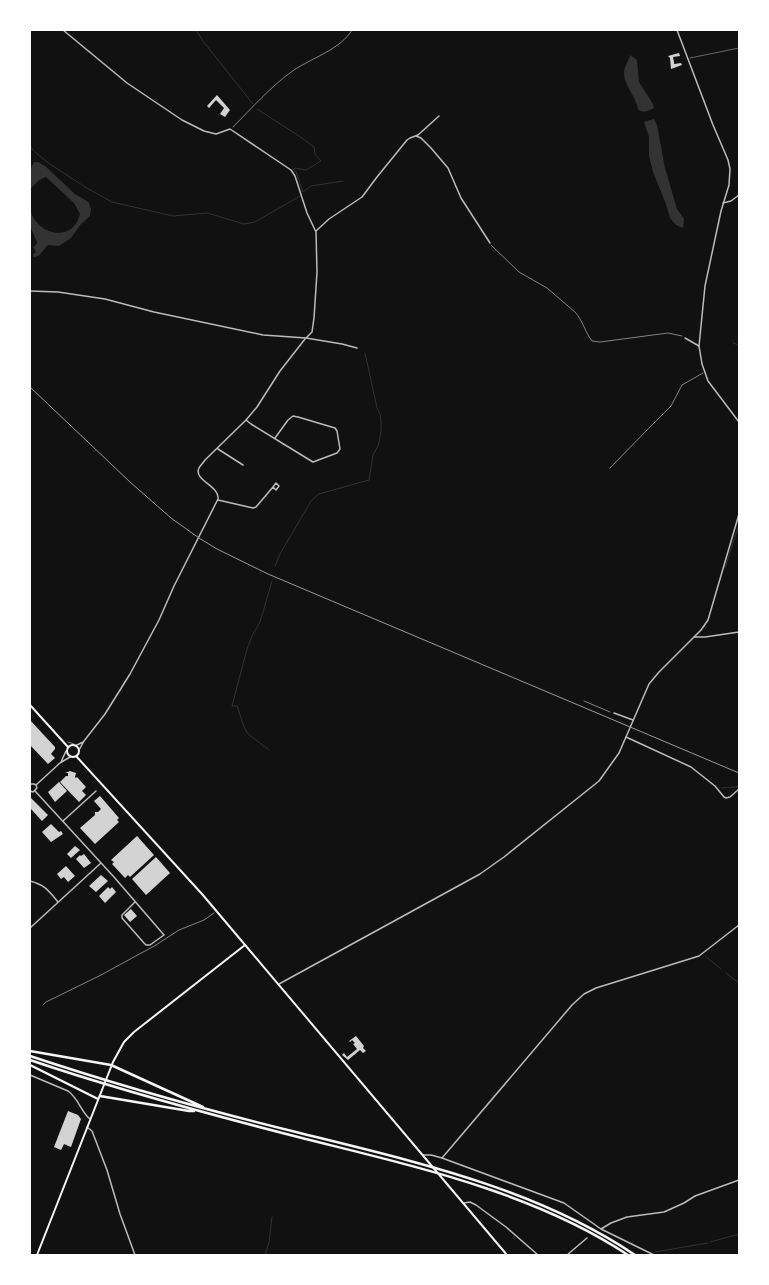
<svg xmlns="http://www.w3.org/2000/svg" width="769" height="1285" font-family="'PT Sans',sans-serif">
<style>
.water{fill:#333}
.lines{fill:none;stroke-linecap:round;stroke-linejoin:round}
.stream{stroke:#333;stroke-width:1}
.building{fill:#d3d3d3}
.path{stroke:#f5f5f5;stroke-width:0.5}
.service{stroke:#bcbcbc;stroke-width:0.5}
.minor{stroke:#bcbcbc;stroke-width:1.5}
.tertiary{stroke:#bcbcbc;stroke-width:1.5}
.secondary{stroke:#f5f5f5;stroke-width:2}
.primary{stroke:#f5f5f5;stroke-width:2}
.motorway{stroke:#f5f5f5;stroke-width:2.5}
.rail{stroke:#9a9a9a;stroke-width:1}
</style>
<rect width="100%" height="100%" fill="#111"/>
<path class="water" d="M630,55L637,60L639,82L653,104L654,108C648,111 643,114 638,109C636,97 624,85 624,73C624,66 629,61 630,55Z
M654,119L657,125L665,168L677,209L684,219L683,228L676,225L670,218L666,204L653,172L649,156V137L644,122Z
M34,162H38L45,166L75,194L87,201L89,203L91,209L90,216L80,225L71,238L59,246L48,245C43,249 40,258 33,257V254L36,252L33,247L36,245L37,242L30,226V209C36,235 73,244 80,214L74,203L46,177L39,180L30,189V170Z"/>
<g class="lines">
<path class="stream" d="M196,30L203,41L253,104
M257,109L299,136L314,147L315,154L321,161L306,170L295,168L293,170
M30,147L33,150
M35,152L47,162L85,187L112,202L173,216L207,213L244,224L255,222L300,196
M293,170L296,172L303,192L311,186L343,181
M733,343L739,345
M275,566L280,554L311,501L319,494L369,480L373,455L378,446L381,432V421L380,414L377,408L365,353
M725,568L739,524
M269,750L248,734L244,727L237,706H232L247,649L252,636L260,622L272,581
M722,788L735,787L739,786
M705,956L721,969
M726,973L739,983
M710,1242L739,1234
M655,1252L708,1243
M265,1255L269,1242L272,1217"/>
</g>
<path class="building" d="M679,53L680,56L673,57L674,62V64L681,63L682,65L671,69L670,58L668,56Z
M217,95L230,110L225,117L220,114L224,108L216,100L209,108L207,106Z
M30,720L55,747V749L51,754L55,758L48,764L30,745Z
M70,771L76,773L75,777L76,778L77,777L86,787L82,791L86,795L79,802L60,782L66,776H68V773H65Z
M59,782L67,791L55,802L48,792Z
M100,796L119,818L117,820L119,822L95,844L80,828L95,815V812H98L101,809L94,801Z
M31,798L48,815L42,821L31,809L30,810V799Z
M51,824L59,832L61,831L63,834L51,842L42,832Z
M137,836L154,855L130,877L128,875L125,878L112,864L114,862L111,860Z
M75,846L80,850L71,858L67,854Z
M84,854L91,863L84,868L76,859L80,855L81,856Z
M156,857L170,873L146,895L132,879Z
M66,866L75,876L68,882L64,877L61,879L57,874Z
M101,875L108,881L96,892L89,886Z
M108,887L110,889L112,887L116,892L105,903L99,896Z
M131,909L137,916L130,922L124,915Z
M356,1036L364,1046L363,1048L366,1051L363,1053L360,1050L348,1060L342,1055L344,1053L347,1057L357,1049L353,1044L355,1043L352,1040L350,1042L349,1041Z
M68,1111L78,1115L81,1119L71,1147L64,1144L61,1150L54,1147Z"/>
<g class="lines">
<path class="path" d="M233,127C252,108 271,86 294,70C312,58 341,49 352,30
M491,245L519,272L547,288L575,312C583,321 585,332 592,341L600,342L668,333L682,336
M610,468L648,429L671,406L682,385L703,373
M584,701L610,712
M68,742L74,744
M43,1005L46,1002L101,975L156,945L179,930L204,920L214,913"/>
<path class="service" d="M690,58L739,48"/>
<path class="minor" d="M63,30L127,83L182,120L204,131L216,134L230,129L291,170L295,176L307,213L316,232L317,272L314,318L312,332L306,338
M416,136L421,138L431,148L448,168L461,198L490,243
M723,203L731,201L739,195
M316,231L329,219L362,197L377,177L407,140L410,138L418,135L439,116
M30,291L58,292L105,299L154,312L263,335L306,338L342,344L357,348
M685,338L699,346
M246,420L251,424L308,459L313,462L337,453L340,449L337,431L335,428L298,417L293,416L288,420L275,438
M218,449L243,465
M218,500L253,508L256,507L273,487L276,490L279,486L276,483L273,487
M694,637H705L739,632
M614,713L633,720
M626,737L691,767L715,786L724,797L726,798L730,797L739,789
M75,746L83,742
M79,750L84,741L105,714L130,674L159,620L174,586L218,499C220,486 193,480 199,468C200,466 203,463 205,460L246,420L257,407L280,371L305,339
M61,762L66,751
M30,784H34L36,785
M36,785L60,763L70,757
M30,791L33,792L37,788L36,785
M35,791L114,877L164,935L150,945H146L144,943L122,918V915L135,902
M63,821L96,791
M30,881C45,885 48,890 58,902
M30,928L101,863
M30,1075L68,1091C79,1099 81,1112 90,1119
M87,1127L92,1131L107,1170L120,1214L135,1255
M423,1155H431L442,1158L564,1203L601,1229L654,1255
M442,1158L572,1005L584,994L596,988L699,956L739,925
M464,1203L470,1202L476,1205L506,1227L538,1255
M601,1229L611,1223L627,1217L664,1212L684,1203L695,1196L739,1180
M567,1255L587,1238"/>
<path class="tertiary" d="M677,30L713,125L728,160L730,169L729,185L721,211L705,286L699,346L702,364L708,381L739,422
M279,984L480,874L504,857L599,781L619,753L649,684L659,672L701,630L708,620L739,514"/>
<path class="secondary" d="M37,1255L113,1062L124,1042L134,1032L245,945"/>
<path class="primary" d="M30,705L68,747
M67 751a6 6 0 1 1 12 0a6 6 0 1 1-12 0Z
M76,756L202,894L507,1255"/>
<path class="motorway" d="M30,1051L111,1065L203,1107
M30,1056C117,1085 206,1110 296,1132C412,1161 534,1187 635,1255
M30,1060C118,1090 208,1114 298,1137C408,1165 532,1191 628,1255
M30,1065L98,1099
M100,1096L189,1111H194"/>
<path class="rail" d="M30,387L130,482L171,518L199,538L217,549L268,574L739,773"/>
</g>
<rect width="769" height="1285" fill="none" stroke="#ffffff" stroke-width="62"/>
</svg>
